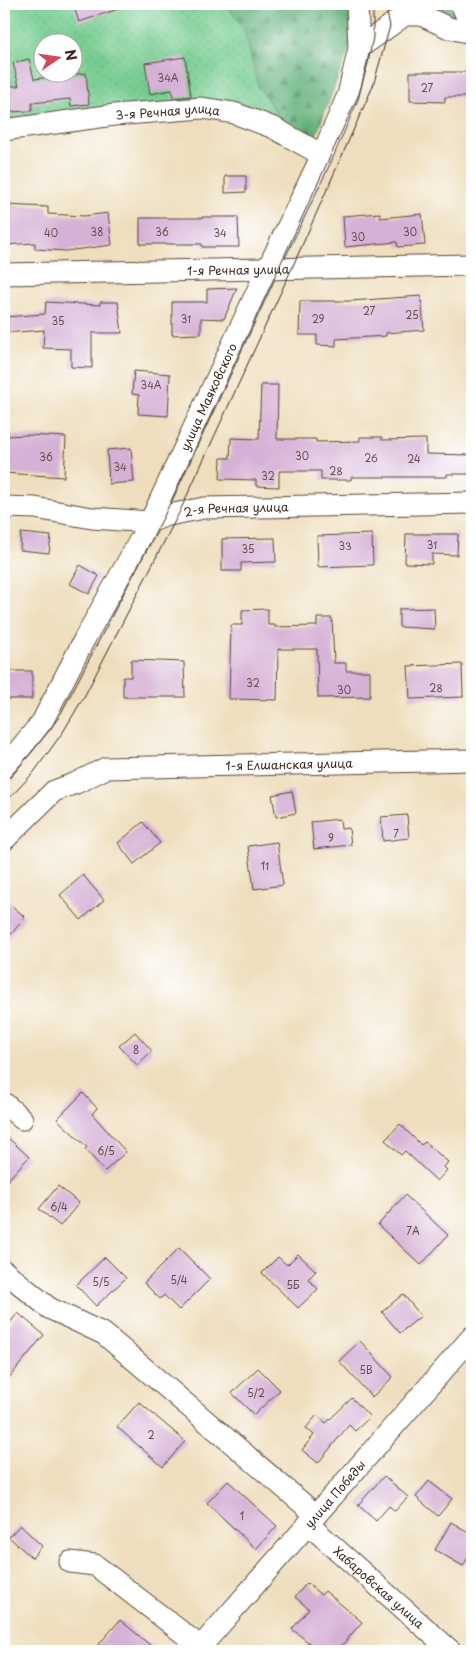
<svg xmlns="http://www.w3.org/2000/svg" width="476" height="1655" font-family="'Playpen Sans',sans-serif">
<style>
.forest{fill:url(#forest-firs);stroke:#4e6d4c}
.garden{fill:url(#garden-dots);stroke:#587b57;fill-rule:evenodd}
.building{fill:#d5b1d5}
.lines{fill:none;stroke-linecap:round;stroke-linejoin:round}
.minor-casing{stroke:#564536;stroke-width:23}
.minor{stroke:#fff;stroke-width:21}
.tram{stroke:#3b2a1e;stroke-width:1}
.labels{text-anchor:middle;dominant-baseline:central;stroke-width:4;stroke-linejoin:round;paint-order:stroke}
.number-label{font-size:10px;fill:#624c4c}
.street-label{font-size:12px;fill:#3b2a1e;stroke:#fff}
</style>
<defs>
<pattern id="forest-firs" width="22" height="20" patternUnits="userSpaceOnUse" patternTransform="scale(1.25)"><rect width="22" height="20" fill="#60b07a"/><path d="M5 1l3.5 6h-7zM16 11l3.5 6h-7z" fill="#508f63"/></pattern>
<pattern id="garden-dots" width="8" height="8" patternUnits="userSpaceOnUse" patternTransform="scale(1.25)"><rect width="8" height="8" fill="#75cc90"/><path d="M2 2h.1M6 6h.1" fill="none" stroke="#66af7c" stroke-width="1.8" stroke-linecap="round"/></pattern>
</defs>
<rect width="100%" height="100%" fill="#fff"/>
<filter id="ink" filterUnits="userSpaceOnUse"><feTurbulence type="fractalNoise" baseFrequency=".02" numOctaves="2"/><feDisplacementMap in="SourceGraphic" scale="10" xChannelSelector="R" yChannelSelector="G"/><feConvolveMatrix kernelMatrix="1 2 1 2 8 2 1 2 1" color-interpolation-filters="sRGB"/></filter>
<filter id="wash" filterUnits="userSpaceOnUse"><feTurbulence type="fractalNoise" baseFrequency=".0096" numOctaves="4" result="noise"/><feDisplacementMap in="SourceGraphic" scale="20" xChannelSelector="R" yChannelSelector="G"/><feGaussianBlur stdDeviation="1.12" result="paint"/><feColorMatrix in="noise" values="0 0 0 0 0 0 0 0 0 0 0 0 0 0 0 0 0 1.4 0 .05"/><feComposite in="paint" operator="in"/></filter>
<g filter="url(#wash)">
<rect width="100%" height="100%" fill="#eedebd"/>
<path class="forest" d="M226,4H349L350,46L316,135L282,122L258,86L244,30Z
M396,4H454L463,26L398,13Z"/>
<path class="garden" d="M4,4H226L244,29L258,86L282,122L240,105L4,122ZM42,42H72V72H42Z"/>
<g id="blocks">
<path class="building" d="M73,4H123L124,7L79,22Z
M185,57L191,96L173,98L172,90L150,94L145,63Z
M29,59L34,79L86,73L89,104L71,106L70,99L32,103V111L4,112V86H19L13,63Z
M410,72H472V97H445V102L410,101Z
M225,176H246V192L225,193Z
M4,205L48,207V214L84,216L108,213L112,245L66,251L35,249V243L4,245Z
M380,213V218L422,214L425,245L398,247L397,242L345,247L343,216Z
M202,217H238L239,247H202V244H140V218H202Z
M237,288L224,319L201,318V334L172,335V302H207V289Z
M421,296L424,330L386,333V336L336,339V346L317,345V335H299L300,301H350Z
M46,302L100,305V302H118L122,333H92V368L71,367V349L43,348L44,330L4,333V317L45,314Z
M134,371L170,374L168,416L138,414L139,395L132,394Z
M261,385H278L277,439H316V442L360,441V437H382V440L426,439V454L472,455V474H447V477H351V480H321V471H279V487L256,486V480L220,479L221,458H230L231,438L259,439Z
M27,435L66,437L64,477L4,473V436Z
M131,448L134,482L109,484L107,450Z
M21,533L51,536L49,553L20,550Z
M372,534L373,565L318,567L317,536Z
M406,534H458L457,555L432,554V564L405,563Z
M275,538L276,562L241,563V571H222V539Z
M80,565L99,576L89,594L70,584Z
M434,608L435,629L399,627V609Z
M268,609V625H275V627L317,626V618H332L334,663H346V671H370V697L318,698L317,649H278L277,700L229,699L231,625H242V610Z
M131,660L184,662L185,697H123V677H131Z
M462,664L463,697L410,699L408,666Z
M4,671H32V699H4Z
M292,791L296,813L276,817L272,795Z
M407,815L409,838L383,841L381,817Z
M340,819L341,829L349,828L351,845L314,849L311,822Z
M143,822L160,843L134,864L118,843Z
M277,842L283,885L254,889L248,846Z
M83,875L104,900L81,920L60,895Z
M4,899L25,917L4,943Z
M135,1032L152,1051L137,1065L119,1046Z
M83,1093L97,1108L92,1114L126,1152L105,1171L85,1149L87,1147L57,1119Z
M400,1124L421,1145L425,1142L448,1162L444,1167L447,1170L437,1181L405,1151L401,1155L385,1140Z
M4,1134L29,1157L4,1184Z
M58,1186L79,1203L60,1226L39,1209Z
M405,1195L448,1235L421,1265L378,1225Z
M179,1248L210,1279L179,1310L164,1295L160,1299L144,1283Z
M298,1254L316,1271L308,1279L318,1289L298,1308L262,1273L278,1257L287,1265Z
M105,1257L126,1278L96,1306L76,1285Z
M403,1294L421,1316L400,1333L382,1312Z
M18,1313L44,1335L4,1384V1330Z
M360,1341L393,1377L372,1397L339,1361Z
M258,1368L280,1390L254,1415L232,1393Z
M352,1398L370,1417L355,1431L349,1425L318,1463L302,1450L314,1435L306,1428L317,1415L326,1423Z
M139,1402L185,1441L163,1467L117,1427Z
M384,1476L408,1497L395,1511L389,1506L376,1521L358,1505Z
M228,1481L277,1526L256,1549L207,1503Z
M429,1481L452,1499L438,1516L416,1497Z
M451,1522L472,1534V1551L463,1566L435,1550Z
M20,1525L42,1546L32,1558L9,1537Z
M307,1583L321,1595L325,1591L362,1622L337,1651H319L292,1629L309,1609L295,1597Z
M120,1620L157,1651H93Z"/>
</g>
</g>
<g filter="url(#ink)">
<use href="#blocks" fill-opacity="0" stroke="#564536" stroke-width="1"/>
<g class="lines">
<g class="minor-casing">
<g id="minor">
<path d="M461,4L472,28"/>
<path d="M359,48L405,15H421L449,28L472,33"/>
<path id="s1" d="M4,130L114,115L202,108L234,113L274,128L322,155"/>
<path id="s2" d="M4,274L472,265"/>
<path id="s3" d="M4,507L35,508L92,518L150,522L164,516L204,508L472,503"/>
<path id="s4" d="M4,768L42,722L85,638L150,522L267,270L322,155L348,95L359,48L357,4"/>
<path id="s5" d="M4,840L54,791L76,783L106,768L472,760"/>
<path d="M4,1103L22,1119"/>
<path d="M4,1271L49,1308L104,1334L316,1515"/>
<path id="s6" d="M308,1524L451,1651"/>
<path d="M70,1562L95,1565L201,1647"/>
<path id="s7" d="M197,1651L472,1337"/>
</g>
</g>
<use href="#minor" class="minor"/>
<path class="tram" d="M4,783L32,752L59,717L164,516L359,94L368,63L373,37V4
M4,804L34,772L63,732L85,695L179,513L292,268L373,86L390,26L385,4"/>
</g>
</g>
<g class="labels">
<g class="number-label">
<text x="168" y="77">34А</text>
<text x="427" y="87">27</text>
<text x="97" y="231">38</text>
<text x="162" y="231">36</text>
<text x="410" y="231">30</text>
<text x="51" y="232">40</text>
<text x="220" y="232">34</text>
<text x="358" y="236">30</text>
<text x="369" y="310">27</text>
<text x="412" y="314">25</text>
<text x="186" y="318">31</text>
<text x="318" y="318">29</text>
<text x="58" y="320">35</text>
<text x="151" y="384">34А</text>
<text x="302" y="455">30</text>
<text x="46" y="456">36</text>
<text x="371" y="457">26</text>
<text x="414" y="458">24</text>
<text x="120" y="466">34</text>
<text x="336" y="470">28</text>
<text x="268" y="475">32</text>
<text x="432" y="544">31</text>
<text x="345" y="545">33</text>
<text x="248" y="548">35</text>
<text x="253" y="682">32</text>
<text x="436" y="687">28</text>
<text x="344" y="689">30</text>
<text x="396" y="833">7</text>
<text x="331" y="837">9</text>
<text x="265" y="865">11</text>
<text x="136" y="1049">8</text>
<text x="106" y="1150">6/5</text>
<text x="59" y="1206">6/4</text>
<text x="413" y="1230">7А</text>
<text x="179" y="1279">5/4</text>
<text x="101" y="1281">5/5</text>
<text x="293" y="1284">5Б</text>
<text x="366" y="1369">5В</text>
<text x="256" y="1392">5/2</text>
<text x="151" y="1434">2</text>
<text x="242" y="1515">1</text>
</g>
<g class="street-label">
<text stroke="none"><textPath href="#s1" startOffset="165">3-я Речная улица</textPath></text>
<text stroke="none"><textPath href="#s2" startOffset="234">1-я Речная улица</textPath></text>
<text stroke="none"><textPath href="#s4" startOffset="425">улица Маяковского</textPath></text>
<text stroke="none"><textPath href="#s3" startOffset="235">2-я Речная улица</textPath></text>
<text stroke="none"><textPath href="#s5" startOffset="310">1-я Елшанская улица</textPath></text>
<text stroke="none"><textPath href="#s7" startOffset="209">улица Победы</textPath></text>
<text stroke="none"><textPath href="#s6" startOffset="95">Хабаровская улица</textPath></text>
</g>
</g>
<rect width="476" height="1655" fill="none" stroke="#fff" stroke-width="20"/>
<g transform="translate(58 58) rotate(77)"><circle r="24" fill="#ffffff" stroke="#b1aaa5"/>
<path d="M0-4L9 19L0 12L-9 19Z" fill="#d1495b"/>
<text y="-8" font-size="14" font-weight="bold" text-anchor="middle" fill="#3b2a1e">N</text>
</g>
</svg>
